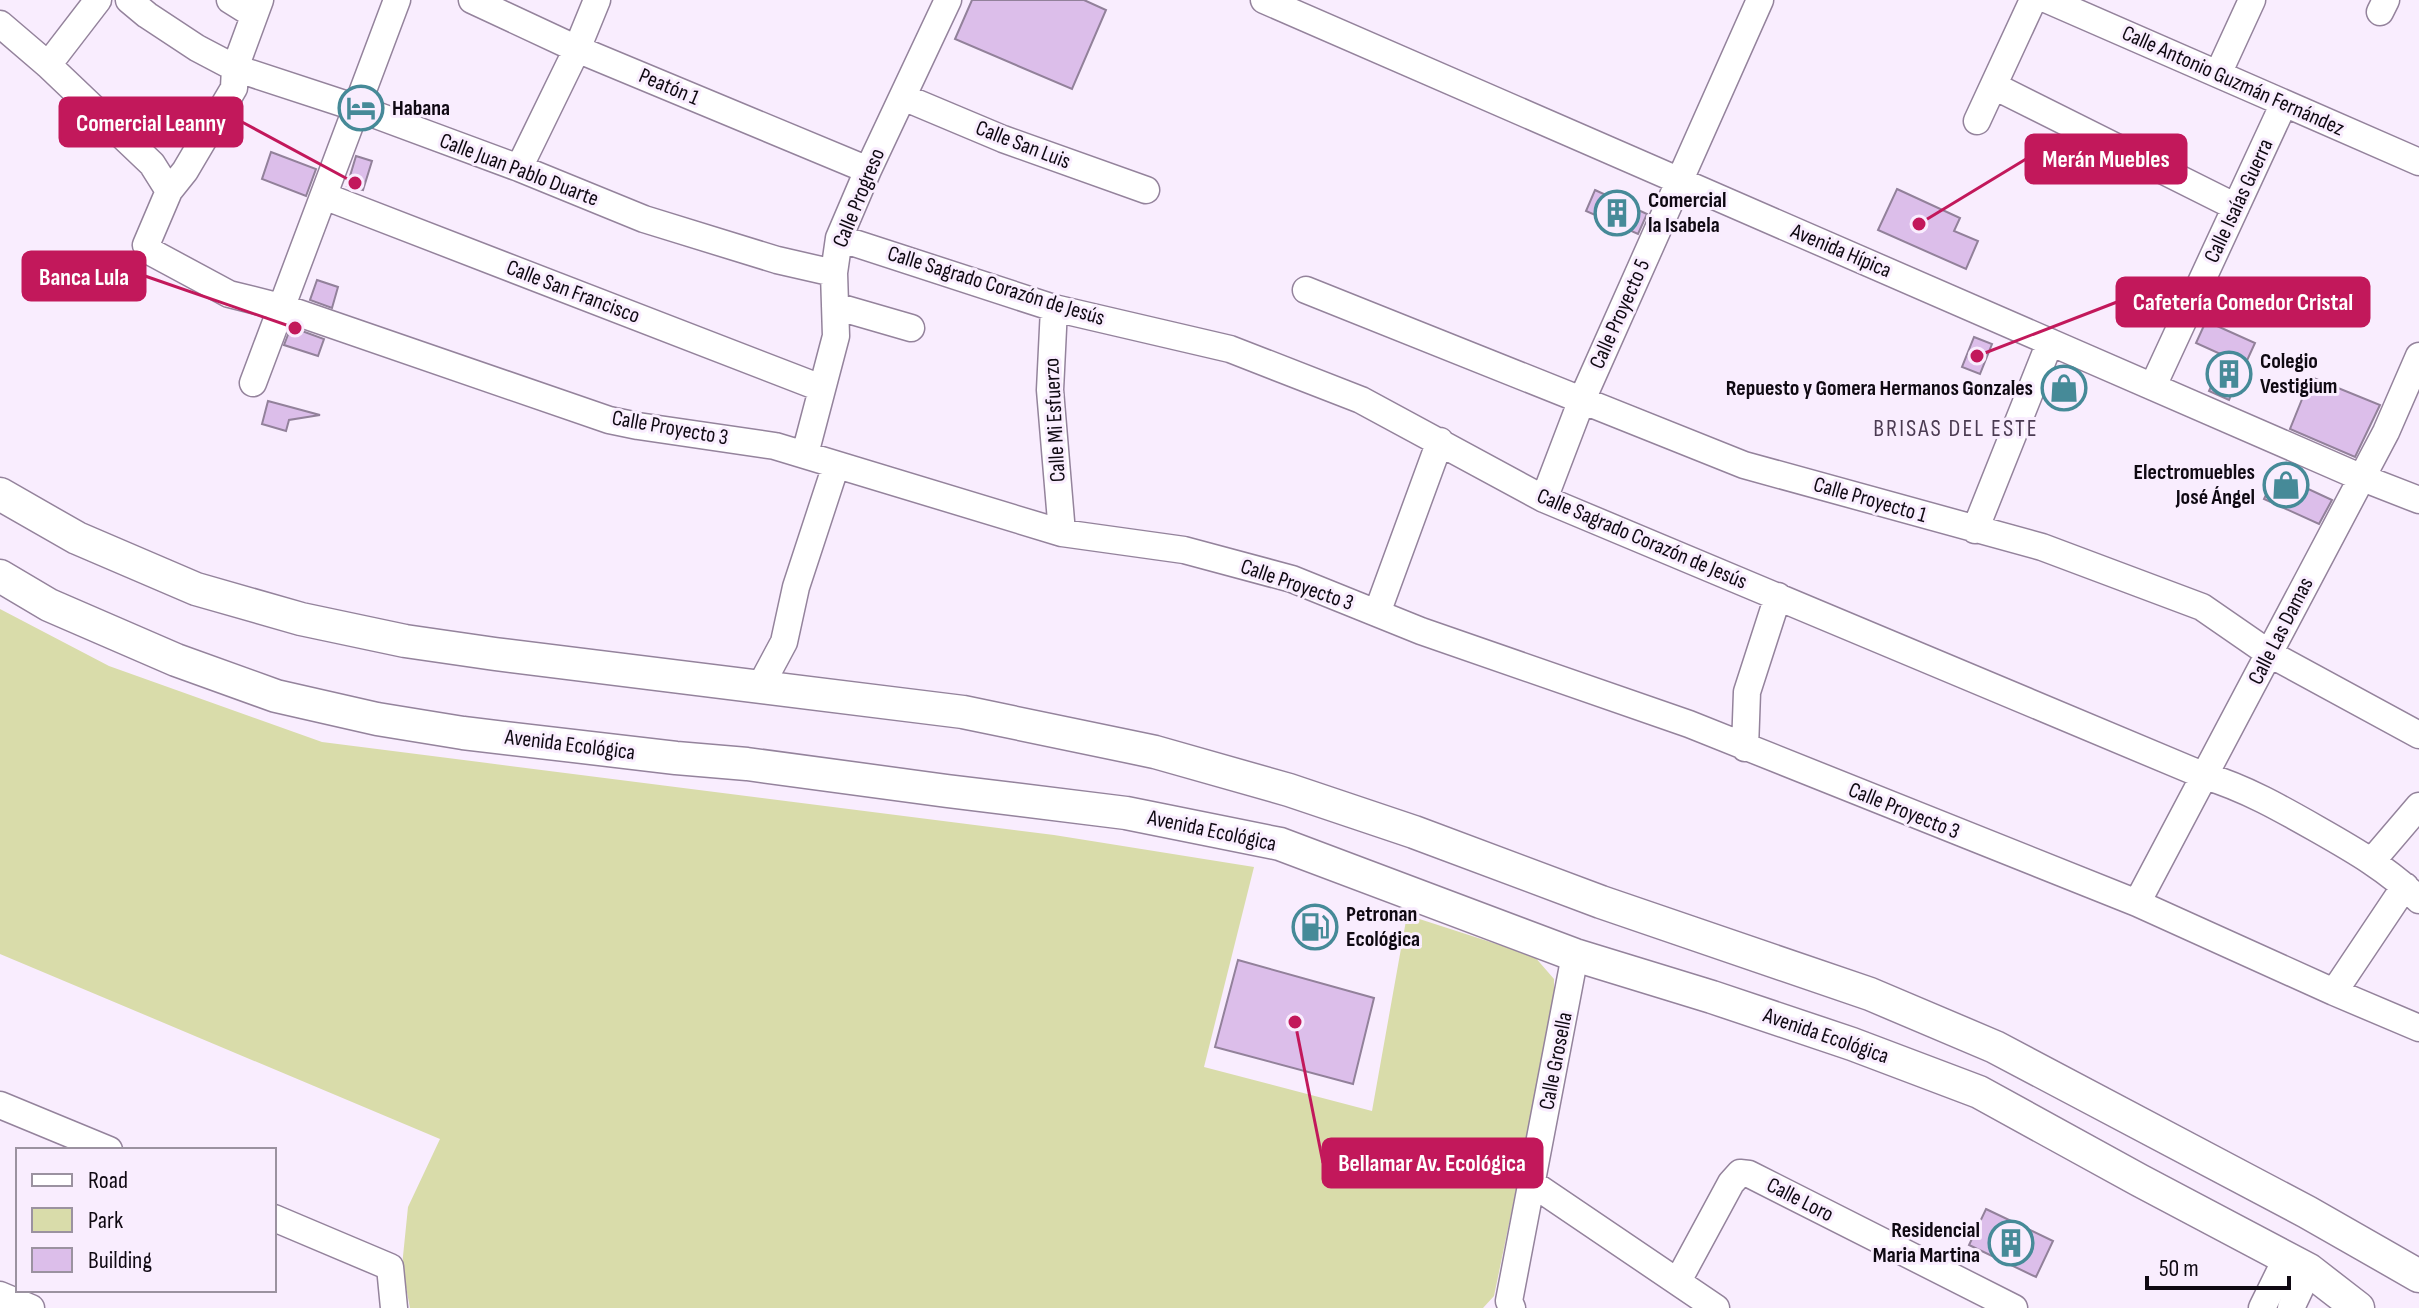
<svg xmlns="http://www.w3.org/2000/svg" width="2419" height="1308" font-family="'Sofia Sans Condensed',sans-serif">
<style>
.green{fill:#d9dcaa}
.building{fill:#dcbeea;stroke:#92819a;stroke-width:2}
.lines{fill:none;stroke-linecap:round;stroke-linejoin:round}
.minor-casing{stroke:#94839c;stroke-width:29}
.major-casing{stroke:#94839c;stroke-width:35}
.minor{stroke:#fff;stroke-width:26}
.major{stroke:#fff;stroke-width:32}
.labels{text-anchor:middle;dominant-baseline:central;stroke-width:6;stroke-linejoin:round;paint-order:stroke}
.street-label{font-size:22px;fill:#0f0912;stroke:#f9edfe}
.poi-label{font-size:22px;font-weight:bold;fill:#0f0912;stroke:#f9edfe;text-anchor:start}
.neighbourhood-label{font-size:24px;letter-spacing:2px;fill:#4b3b52;stroke:#f9edfe}
.leader{fill:none;stroke:#c2185b;stroke-width:3}
.callout-dot{fill:#c2185b;stroke:#f9edfe;stroke-width:3}
.callout{fill:#c2185b;stroke:#c2185b;stroke-width:3}
.callout-label{font-size:24px;text-anchor:middle;font-weight:bold;fill:#fff}
</style>
<rect width="100%" height="100%" fill="#f9edfe"/>
<path class="green" d="M0,609L109,666L322,742L1054,835L1254,867L1204,1067L1372,1111L1407,915L1534,956L1554,979V1007L1494,1296L1483,1308H410L402,1266L408,1207L440,1139L0,954Z"/>
<path class="building" d="M972,0H1084L1106,10L1072,89L955,39Z
M271,152L316,169L306,196L262,179Z
M356,156L372,161L363,190L347,186Z
M1897,189L1960,218L1954,231L1978,241L1966,269L1878,230Z
M1595,190L1647,214L1638,234L1586,211Z
M317,280L338,287L332,308L310,300Z
M2206,321L2255,343L2229,400L2209,391L2225,356L2196,343Z
M291,327L324,339L318,356L284,345Z
M1974,337L1992,344L1980,374L1962,367Z
M2054,374L2084,386L2076,404L2047,392Z
M2311,377L2380,405L2355,457L2290,429Z
M268,401L320,415L289,420L286,431L262,424Z
M2276,474L2332,500L2319,524L2264,499Z
M1238,960L1374,998L1353,1084L1215,1047Z
M1986,1209L2053,1241L2036,1277L1969,1245Z"/>
<g class="lines">
<g class="minor-casing">
<path id="minor" d="M129,0L147,15L197,48L235,68L357,108L519,168L644,219L777,260L834,273
M230,0L254,15
M260,0L235,68L234,88L185,171L169,191L146,245L151,252L229,294L281,307L609,420L638,426L775,446L1062,533L1184,550L1292,579L1421,631L1689,724L2137,903L2334,992L2419,1028
M472,0L577,49L868,170
M1264,0L2360,477L2419,500
M2048,0L2419,162
M2380,12L2386,0
M0,24L48,65L152,164L169,191
M48,65L98,0
M2218,74L2252,0
M1994,86L2236,207
M903,97L1003,139L1146,190
M1977,121L2033,0
M519,168L577,49L597,0
M324,196L821,388
M839,238L1054,308L1230,349L1361,400L1544,499L2205,776C2245,788 2282,809 2317,829C2354,850 2389,870 2419,900
M1306,290L1744,465L2042,547L2202,607L2270,654L2419,735
M835,306L911,328
M1054,308L1050,390L1062,533
M253,383L397,0
M2153,386L2284,103
M805,454L836,336L834,273L839,238L868,170L948,0
M1544,499L1581,402L1760,0
M1975,530L2050,342
M1377,613L1440,441
M761,685L784,642L796,587L836,465
M1745,748L1747,692L1778,596
M2372,861L2419,806
M2137,903L2386,432L2419,356
M2334,992L2405,886
M0,1105L109,1150
M1533,1184L1716,1308
M274,1218L390,1267L394,1308
M1678,1281L1731,1183L1740,1173L1749,1174L2014,1308
M0,1295L31,1308
M1512,1308L1509,1301L1575,955
M2262,1308L2286,1259
M2291,1308L2309,1270"/>
</g>
<g class="major-casing">
<path id="major" d="M0,494L77,538L196,589L301,619L405,641L495,654L963,712L1155,752L1289,790L1414,832L1601,902L1870,994L1995,1047L2307,1212L2419,1276
M0,576L49,605L176,660L276,696L377,719L463,733L676,758L747,764L947,791L1126,813L1280,844L1575,955L1712,997L1852,1044L1979,1092L2139,1180L2309,1270L2358,1308"/>
</g>
<use href="#minor" class="minor"/>
<use href="#major" class="major"/>
</g>
<defs>
<g id="hotel-ring" transform="scale(2.3)"><circle r="9.5" fill="#f9edfe" stroke="#468a98" stroke-width="1.5"/><path d="M-6-4.5h1.5V1H6V5H4.5V3h-9V5H-6ZM-4 0a1.8 1.8 0 1 1 3.6 0ZM.5 0V-2.5h3Q6-2.5 6 0Z" fill="#468a98"/></g>
<g id="building-ring" transform="scale(2.3)"><circle r="9.5" fill="#f9edfe" stroke="#468a98" stroke-width="1.5"/><path d="M-4-6H4V6H1V3H-1V6H-4ZM-2.5-4.3h1.7v1.8h-1.7ZM.8-4.3h1.7v1.8H.8ZM-2.5-1h1.7V.8h-1.7ZM.8-1h1.7V.8H.8Z" fill="#468a98"/></g>
<g id="shop-ring" transform="scale(2.3)"><circle r="9.5" fill="#f9edfe" stroke="#468a98" stroke-width="1.5"/><path d="M-5-2.5h2.3a2.7 3.5 0 0 1 5.4 0H5L5.5 6h-11ZM-1.5-2.5h3a1.5 2.3 0 0 0-3 0Z" fill="#468a98"/></g>
<g id="fuel-ring" transform="scale(2.3)"><circle r="9.5" fill="#f9edfe" stroke="#468a98" stroke-width="1.5"/><path d="M-5.5-6h7V0h2V4h1.3V-2.5L3-4.5l.8-.8L6-3V5H2.5V1h-1V6h-7ZM-4.2-4.7v3.2H.2V-4.7Z" fill="#468a98"/></g>
</defs>
<g fill-rule="evenodd">
<use href="#hotel-ring" x="361" y="108"/>
<use href="#building-ring" x="1617" y="213"/>
<use href="#building-ring" x="2229" y="374"/>
<use href="#shop-ring" x="2064" y="388"/>
<use href="#shop-ring" x="2286" y="485"/>
<use href="#fuel-ring" x="1315" y="927"/>
<use href="#building-ring" x="2011" y="1243"/>
</g>
<g class="labels">
<g class="street-label">
<text transform="translate(2233 81) rotate(24)">Calle Antonio Guzmán Fernández</text>
<text transform="translate(669 87) rotate(23)">Peatón 1</text>
<text transform="translate(1023 145) rotate(21)">Calle San Luis</text>
<text transform="translate(519 170) rotate(21)">Calle Juan Pablo Duarte</text>
<text transform="translate(859 198) rotate(-68)">Calle Progreso</text>
<text transform="translate(2239 201) rotate(-65)">Calle Isaías Guerra</text>
<text transform="translate(1841 251) rotate(23)">Avenida Hípica</text>
<text transform="translate(996 286) rotate(17)">Calle Sagrado Corazón de Jesús</text>
<text transform="translate(573 292) rotate(21)">Calle San Francisco</text>
<text transform="translate(1620 314) rotate(-66)">Calle Proyecto 5</text>
<text transform="translate(1055 420) rotate(-93)">Calle Mi Esfuerzo</text>
<text transform="translate(670 428) rotate(10)">Calle Proyecto 3</text>
<text transform="translate(1870 500) rotate(16)">Calle Proyecto 1</text>
<text transform="translate(1642 539) rotate(23)">Calle Sagrado Corazón de Jesús</text>
<text transform="translate(1297 585) rotate(19)">Calle Proyecto 3</text>
<text transform="translate(2281 631) rotate(-63)">Calle Las Damas</text>
<text transform="translate(570 745) rotate(7)">Avenida Ecológica</text>
<text transform="translate(1904 811) rotate(22)">Calle Proyecto 3</text>
<text transform="translate(1212 831) rotate(12)">Avenida Ecológica</text>
<text transform="translate(1826 1036) rotate(19)">Avenida Ecológica</text>
<text transform="translate(1556 1061) rotate(-79)">Calle Grosella</text>
<text transform="translate(1800 1200) rotate(27)">Calle Loro</text>
</g>
<g class="poi-label">
<text x="392" y="108">Habana</text>
<text x="1648" y="200">Comercial<tspan x="1648" dy="25">la Isabela</tspan></text>
<text x="2260" y="361">Colegio<tspan x="2260" dy="25">Vestigium</tspan></text>
<text x="2033" y="388" text-anchor="end">Repuesto y Gomera Hermanos Gonzales</text>
<text x="2255" y="472" text-anchor="end">Electromuebles<tspan x="2255" dy="25">José Ángel</tspan></text>
<text x="1346" y="914">Petronan<tspan x="1346" dy="25">Ecológica</tspan></text>
<text x="1980" y="1230" text-anchor="end">Residencial<tspan x="1980" dy="25">Maria Martina</tspan></text>
</g>
<g class="neighbourhood-label">
<text x="1956" y="428">BRISAS DEL ESTE</text>
</g>
</g>
<path class="leader" d="M355 183L242 122M1919 224L2026 159M295 328L145 276M1977 356L2117 302M1295 1022L1323 1163"/>
<g class="callout-dot">
<circle cx="355" cy="183" r="8"/>
<circle cx="1919" cy="224" r="8"/>
<circle cx="295" cy="328" r="8"/>
<circle cx="1977" cy="356" r="8"/>
<circle cx="1295" cy="1022" r="8"/>
</g>
<g class="callout">
<rect x="60" y="98" width="182" height="48" rx="8"/>
<rect x="2026" y="135" width="160" height="48" rx="8"/>
<rect x="23" y="252" width="122" height="48" rx="8"/>
<rect x="2117" y="278" width="252" height="48" rx="8"/>
<rect x="1323" y="1139" width="219" height="48" rx="8"/>
</g>
<g class="callout-label">
<text x="151" y="131">Comercial Leanny</text>
<text x="2106" y="167">Merán Muebles</text>
<text x="84" y="285">Banca Lula</text>
<text x="2243" y="310">Cafetería Comedor Cristal</text>
<text x="1432" y="1171">Bellamar Av. Ecológica</text>
</g>
<rect x="16" y="1148" width="260" height="144" fill="#f9edfe" stroke="#9b92a0" stroke-width="2"/>
<rect x="32" y="1174" width="40" height="12" fill="#ffffff" stroke="#9b92a0" stroke-width="2"/>
<text x="88" y="1188" font-size="24" fill="#0f0912">Road</text>
<rect x="32" y="1208" width="40" height="24" fill="#d9dcaa" stroke="#9b92a0" stroke-width="2"/>
<text x="88" y="1228" font-size="24" fill="#0f0912">Park</text>
<rect x="32" y="1248" width="40" height="24" fill="#dcbeea" stroke="#9b92a0" stroke-width="2"/>
<text x="88" y="1268" font-size="24" fill="#0f0912">Building</text>
<path d="M2147 1276v12h142v-12" fill="none" stroke="#0f0912" stroke-width="4"/>
<text x="2159" y="1276" font-size="24" fill="#0f0912" stroke="#f9edfe" stroke-width="6" paint-order="stroke">50 m</text>
</svg>
